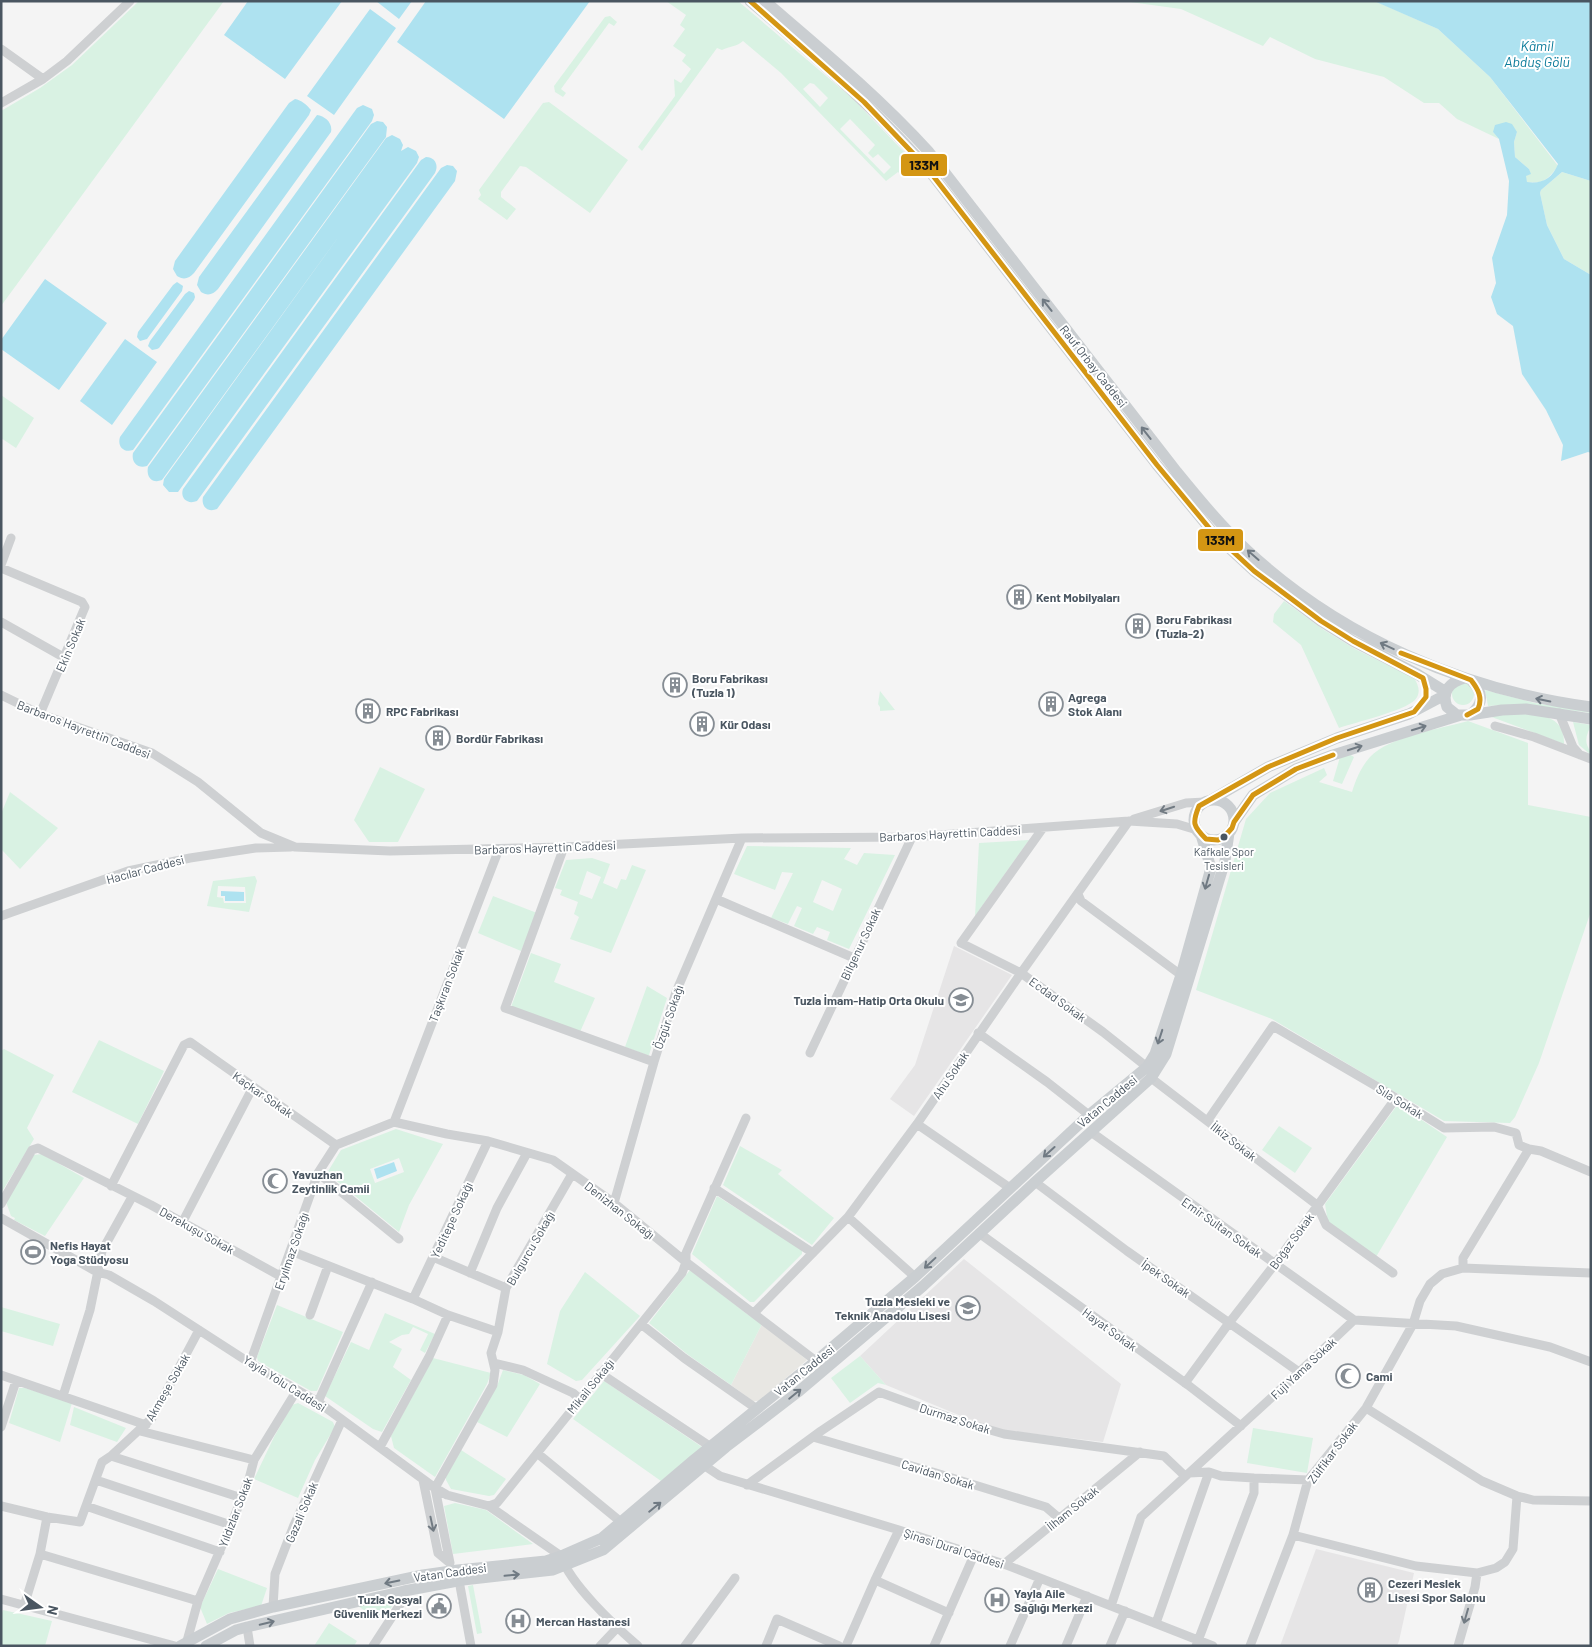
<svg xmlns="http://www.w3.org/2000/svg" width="1592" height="1647" font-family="Barlow,sans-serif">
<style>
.commercial{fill:#e8e7e3}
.education{fill:#e6e5e6}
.green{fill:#d9f2e3;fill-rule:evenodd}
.water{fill:#aee2f0}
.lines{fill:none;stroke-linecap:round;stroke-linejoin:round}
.minor{stroke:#ced0d2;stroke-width:9}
.major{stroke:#caced1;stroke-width:11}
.bus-1-casing{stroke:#fff;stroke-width:9}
.bus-1{stroke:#d49613;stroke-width:5}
.oneway{stroke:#707a83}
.oneway2{stroke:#727b83}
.bus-dot{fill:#4a5661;stroke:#fff;stroke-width:2}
.labels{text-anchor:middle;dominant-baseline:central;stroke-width:4;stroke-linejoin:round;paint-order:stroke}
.bus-label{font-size:11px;fill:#4a5661;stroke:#fff}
.street-label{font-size:12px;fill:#4a5661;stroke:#fff}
.poi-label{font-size:12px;font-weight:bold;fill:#4a5661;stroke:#fff;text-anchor:start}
.water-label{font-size:14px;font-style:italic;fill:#0c7c9b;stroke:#fff}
.line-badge{stroke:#fff;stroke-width:2}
.pale-badge-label{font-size:14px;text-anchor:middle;font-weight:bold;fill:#111}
</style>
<rect width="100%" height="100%" fill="#f4f4f4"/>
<path class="commercial" d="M762,1324L807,1360L759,1401H753L731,1385Z"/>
<path class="education" d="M954,946L1012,975L914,1116L890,1099L915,1065Z
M964,1259L1121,1384L1103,1442L1002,1430L961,1416L886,1385L860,1356Z
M1316,1549L1414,1573L1399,1641L1397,1646H1280Z"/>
<path class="green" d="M139,1H224L1,306V111L40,88L72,65Z
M666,1H738L852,98L907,155L908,158L905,171L907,172L902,176L898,172L886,181L781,73L743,41C736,47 730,46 722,50L717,48L642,151L638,147L675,96L674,79L681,83L691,69L682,61L686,55L673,46L685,29L680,25L686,15ZM810,83L814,84L828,98L820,107L803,89ZM850,119L875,145L868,153L873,158L878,154L891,167L884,174L840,129Z
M1123,1H1375L1438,29L1490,77L1558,166C1548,179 1544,184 1527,182L1525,176L1530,174L1529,169L1515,157L1514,142L1517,132H1493L1499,139L1457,119L1439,103H1424L1384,77L1315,59L1270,37L1263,46L1181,9Z
M610,16L617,22L614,26L609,23L561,89L566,93L563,97L555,92L554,86L605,17Z
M549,102L628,160L590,213L526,167L520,166L501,192V197L516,209L507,220L478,199L481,195L479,190L543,103Z
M1562,172L1591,181V275L1564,259L1547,225L1540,193L1541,190Z
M1,395L34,418L16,448L1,438Z
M1284,601L1324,630L1355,649L1414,678C1419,686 1421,693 1415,700C1404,711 1356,722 1339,728L1301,645L1273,622L1274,614Z
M1452 694a11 11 0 1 1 22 0a11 11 0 1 1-22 0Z
M1485,690L1535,703L1591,712V713L1522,704L1488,706Z
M880,691L895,710L880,711V707L878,704Z
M1514,713C1537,715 1565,713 1564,744L1489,716Z
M1468,721L1528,743V805L1591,817V911L1539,1063L1515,1117L1510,1123L1444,1121L1272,1019L1196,990L1246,819L1270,793L1324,768L1327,775L1319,782L1352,792C1356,779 1361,767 1370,757C1390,736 1440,729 1468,721Z
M1573,722L1591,725C1588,732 1584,739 1588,747C1589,750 1591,752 1591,755L1579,745Z
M1349,754L1354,757L1342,784L1333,781L1340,757Z
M380,767L425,789L398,842H369L354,820Z
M10,792L58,828L20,869L1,849V814Z
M1029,840L975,916L979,843Z
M747,846L851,848L844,859L857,865L864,853L895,855L849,949L827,940L830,932L817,927L813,934L794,926L802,908L797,906L788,924L771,918L793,873L782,872L775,890L734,874ZM822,880L842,889L833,911L813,902Z
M592,858L610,864L603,883L617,889L621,879L626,880L632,865L646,870L611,953L570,939L579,917L574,914L578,902L560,895L562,890L555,888L566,860ZM587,871L601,877L592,899L579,894Z
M255,876L257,881L249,912L207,906L213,881ZM218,886L245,887L246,903H224L223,898L217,897Z
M493,896L537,913L521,951L478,933Z
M531,953L561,964L554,982L595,998L580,1032L511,1007Z
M647,986L667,998L649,1055H647L625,1047Z
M99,1040L164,1071L138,1124L72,1092Z
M4,1049L54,1075L27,1128L34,1139L3,1190L1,1191V1051Z
M1398,1104L1447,1137L1376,1257L1328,1223L1325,1204Z
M1279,1126L1312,1148L1295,1173L1262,1150Z
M396,1129L443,1144L409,1205L399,1232L327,1173L341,1150ZM399,1158L404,1172L375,1183L370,1169Z
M740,1146L782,1170L778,1174L834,1218L812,1245L723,1185Z
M42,1154L84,1178L45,1236L14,1220L15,1218L11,1216L6,1202L34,1155Z
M717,1196L802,1250V1254L754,1302H750L692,1254Z
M690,1270L747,1314L762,1324L731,1385L687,1354L649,1323Z
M585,1272L640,1316L582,1380L576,1381L547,1364L560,1311Z
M277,1305L343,1332L317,1391H311L258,1361L257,1357Z
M1,1307L60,1324L53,1346L1,1331Z
M385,1313L435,1334L425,1353L420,1350L428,1334L413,1327L409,1334L402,1335L389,1342L402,1349L393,1367L411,1380L382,1432L373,1429L325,1396L351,1342L369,1350Z
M860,1356L886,1385L878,1383L850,1403L831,1378Z
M433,1358L491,1373L487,1384L435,1477L394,1448L391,1436Z
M503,1370L524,1375L540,1384L507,1437L477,1422L497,1386Z
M604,1381L702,1447L661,1481L573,1419Z
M19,1388H25L72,1403L60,1442L9,1423Z
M298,1403L333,1422L335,1427L315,1460L298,1498L254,1479L274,1437L292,1405Z
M74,1407L126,1428L117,1442L70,1425Z
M1253,1428L1313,1438L1307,1473L1247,1463Z
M461,1450L506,1479L494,1495L489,1496L451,1489L446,1480V1477Z
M455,1503L486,1510L533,1544L453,1554L444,1506Z
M218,1569L267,1588L261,1606L229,1613L207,1624L200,1607Z
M473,1585L482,1633L477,1634L468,1586Z
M396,1598L388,1614L373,1616L358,1606Z
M3,1610L52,1621L45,1646H1V1616Z
M329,1623L357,1641L354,1646H314Z"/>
<path class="water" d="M248,1H342L285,79L224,35Z
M376,1H412L399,19Z
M426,1H590L504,119L397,42Z
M1374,1H1591V181L1562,172L1541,190L1540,193L1547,225L1564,259L1591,275V453L1588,452L1561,461L1563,445L1546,410L1522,374L1513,326L1497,314L1491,297L1496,283L1492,258L1507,215L1509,181L1499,139L1493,132L1495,125L1506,122L1512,124L1517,132L1514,142L1515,157L1529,169L1531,174L1526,176L1527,182C1542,184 1552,179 1558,164L1490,77L1438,29Z
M370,9L396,28L334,115L307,96Z
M295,99C301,100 307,105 311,110L309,115L194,273C189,279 183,280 177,276L173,269L175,261L289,103Z
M363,105L372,109L374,115L372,121L133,450C124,453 117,447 120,437L357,108Z
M317,115C325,116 333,123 331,132L218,289C213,295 207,296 201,292L197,285L199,277Z
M377,121L383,122L387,127L386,137L147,466C138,469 131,463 133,453L371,124Z
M392,135L400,139L403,145L401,151L408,147L416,151L419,157L417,163L178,492H169L163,485L164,479L342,232L162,480C152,484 146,477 148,467L386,138Z
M426,157C435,157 439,165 435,173L197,501C187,505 180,498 183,489L421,160Z
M447,165L453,166L457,171L455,181L217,509C207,513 201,506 203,497L441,168Z
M45,279L107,323L59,390L1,349V340Z
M177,282L183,286L182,291L147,339L140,341L137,337L138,332L173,285Z
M189,291L194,293L195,297L194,300L159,348L157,349L152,350L148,346L150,341L185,294Z
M125,339L157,362L112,425L80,401Z
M221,891L244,892V901H225V896H221Z
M394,1162L397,1171L377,1179L374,1169Z"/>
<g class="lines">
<path class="minor" d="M1,49L43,79
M1,103L43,79L67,61L130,1
M1,565L11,538
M1,568L82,602L85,607L40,714
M1,622L65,658
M1,695L40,714L152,753L198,782L261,833L295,847L390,851L564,847L742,838L912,837L1129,821L1177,824L1197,830
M1559,713L1573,747L1580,755
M1495,726L1534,737L1591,759
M1134,819L1186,803L1205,802
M1043,828L961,943L1021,973L1103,1032L1147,1067
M564,847L505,1008L654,1062
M1078,894L1081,901L1181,975
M716,899L854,958
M1,916L128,871L190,858L256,848L291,847
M978,1033L1047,1082L1089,1115
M810,1053L912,837
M1151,1078L1317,1205L1326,1225L1393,1273
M1208,1120L1273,1026L1388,1093L1444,1128L1494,1127L1516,1133L1519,1145L1529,1149L1541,1151L1591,1172
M394,1122L447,1134L488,1141L553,1160L614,1203L686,1262L816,1361
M394,1122L499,849
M917,1124L1010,1188
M1091,1132L1354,1320
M318,1173L399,1239
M1035,1182L1127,1251L1299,1372
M111,1186L184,1045L190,1042L336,1145
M714,1188L813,1253
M614,1203L654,1062L676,992L742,838
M1,1204L32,1150L38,1148L151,1205L282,1277
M848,1217L915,1277
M1,1218L97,1272L109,1275L154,1301L250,1363L318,1402L435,1488L447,1495L489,1506L561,1556C570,1584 615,1626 638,1646
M182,1223L253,1087
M979,1233L1188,1385L1241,1426
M291,1251L413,1299L448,1315L498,1332
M433,1257L506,1288
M1463,1268V1258L1529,1149
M470,1273L497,1208L527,1153
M413,1299L488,1141
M754,1313L848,1217L917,1124L1021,973L1129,821
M310,1315L328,1266
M641,1324L684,1358L757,1409
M250,1363L318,1173L336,1145L394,1122
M494,1363L523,1370L573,1393L580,1399
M600,1373L711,1447
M1,1375L146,1425
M1185,1383L1229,1323L1275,1264L1396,1098
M63,1396L90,1310L102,1251L132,1197
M318,1402L372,1282
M1366,1408L1482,1481L1517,1496L1533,1500L1591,1501
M1,1427L16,1381
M140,1431L254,1460
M813,1437L936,1473L1046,1507L1060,1519
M380,1447L429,1357L448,1315
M537,1453L621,1522
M111,1456L242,1498
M699,1462L720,1476L899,1530L1004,1564L1213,1646
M1189,1473L1209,1472L1221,1476L1254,1478L1308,1480
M96,1480L231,1525
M423,1480L438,1553L450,1563
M747,1485L821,1431L879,1392L959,1421L1004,1434L1164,1456L1185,1476
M1,1506L47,1517L80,1522L102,1462L111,1456L152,1418L199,1330
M86,1506L220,1552
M489,1506L497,1503L682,1273L686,1262V1253L746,1118
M1293,1535L1416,1566L1477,1573L1496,1568L1505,1562L1513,1549L1517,1496
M40,1554L198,1601
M450,1563L435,1488L493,1385L495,1370L491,1353L498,1332L506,1288L572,1174
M1004,1564L1140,1452
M458,1575L471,1646
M875,1580L949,1613
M1,1599L175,1646
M24,1606L40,1554L47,1517
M1111,1606L1141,1517L1294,1377L1354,1320L1456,1326L1550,1347L1591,1362
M273,1607L275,1574L294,1525L342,1420
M1156,1623L1209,1472
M247,1627L250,1646
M187,1641L198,1601L231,1525L249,1479L254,1460L297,1390
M373,1646L401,1603L404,1591
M600,1646L617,1628
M685,1646L735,1578
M766,1646L777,1619L839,1646
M846,1646L875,1580L899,1530
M934,1646L974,1555
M1010,1646L1040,1578
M1066,1646L1087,1596
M1110,1646L1125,1611
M1196,1646L1254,1493V1478
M1250,1646L1293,1535L1308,1480L1366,1408L1413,1324L1420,1301L1430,1284L1442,1274L1463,1268L1591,1273
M1458,1646L1475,1587L1477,1573"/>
<path class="major" d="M750,1C812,54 874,107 927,168L1157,465L1215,535L1254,571L1321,621L1353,641L1417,674L1446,692
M765,1C821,49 879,97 929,152L1177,472C1199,499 1222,527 1248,551C1342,638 1464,690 1591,707
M1465,678C1450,682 1441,691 1447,707L1457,715H1470C1485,703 1483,692 1471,680
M1470,715L1502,710L1526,709L1591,719
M1194 820a20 20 0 1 1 40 0a20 20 0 1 1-40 0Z
M1211,800L1268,767L1337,738L1409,714L1445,695
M1234,822L1253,795L1296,769L1333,755L1461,715
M180,1646L230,1619L273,1607L423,1575L458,1570L546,1561L561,1556L602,1538L695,1459L816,1361L915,1277L1089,1115L1147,1067L1155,1054L1181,975L1211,868L1201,835
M206,1646L236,1630L247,1627L404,1591L463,1580L553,1570L603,1550L726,1447L798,1392L923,1286L1035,1182L1151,1078L1166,1054L1225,861L1229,833"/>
<g class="bus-1-casing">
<path id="bus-1" d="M750,1L864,102L927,168L1157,465L1215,535L1254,571L1321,621L1353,641L1423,678L1426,689V697L1414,712L1337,738L1268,767L1199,806C1192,823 1193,826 1206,839L1218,840L1224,837L1232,828L1234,822L1253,795L1296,769L1333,755
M1401,653L1471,680C1478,689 1483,698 1478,709L1467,715"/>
</g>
<use href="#bus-1" class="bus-1"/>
</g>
<defs><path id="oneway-shaft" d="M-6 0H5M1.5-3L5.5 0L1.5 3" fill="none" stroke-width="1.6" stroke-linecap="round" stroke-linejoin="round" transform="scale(1.25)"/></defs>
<g class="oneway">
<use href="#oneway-shaft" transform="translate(1047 305) rotate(-128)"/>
<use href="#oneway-shaft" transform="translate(1146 433) rotate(-128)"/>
<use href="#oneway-shaft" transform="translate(1253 555) rotate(-139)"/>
<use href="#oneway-shaft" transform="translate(1387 646) rotate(-155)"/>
<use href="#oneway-shaft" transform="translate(1543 700) rotate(-168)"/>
<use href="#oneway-shaft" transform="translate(1419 728) rotate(-17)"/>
<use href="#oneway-shaft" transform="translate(1355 748) rotate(-18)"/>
<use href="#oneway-shaft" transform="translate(1207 882) rotate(106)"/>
<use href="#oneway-shaft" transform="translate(1160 1037) rotate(108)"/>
<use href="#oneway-shaft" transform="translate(1049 1152) rotate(138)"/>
<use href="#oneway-shaft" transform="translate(930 1263) rotate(137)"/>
<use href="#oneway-shaft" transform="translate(795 1394) rotate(-39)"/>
<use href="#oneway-shaft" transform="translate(655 1507) rotate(-39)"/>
<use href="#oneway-shaft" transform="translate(512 1575) rotate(-6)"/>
<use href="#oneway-shaft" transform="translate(392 1582) rotate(168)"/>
<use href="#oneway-shaft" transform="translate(267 1623) rotate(-13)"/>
</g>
<g class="oneway2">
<use href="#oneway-shaft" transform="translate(1167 809) rotate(162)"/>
<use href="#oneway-shaft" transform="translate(432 1524) rotate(78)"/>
<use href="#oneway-shaft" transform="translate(1466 1616) rotate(106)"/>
</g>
<defs>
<g id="building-ring" transform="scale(1.25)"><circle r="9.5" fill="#fff" stroke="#868d94" stroke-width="1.5"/><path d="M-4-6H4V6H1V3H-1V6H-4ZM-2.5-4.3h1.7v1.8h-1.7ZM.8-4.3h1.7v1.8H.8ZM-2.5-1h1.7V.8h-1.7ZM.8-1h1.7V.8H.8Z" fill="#868d94"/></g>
<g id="school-ring" transform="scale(1.25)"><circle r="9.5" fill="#fff" stroke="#868d94" stroke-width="1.5"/><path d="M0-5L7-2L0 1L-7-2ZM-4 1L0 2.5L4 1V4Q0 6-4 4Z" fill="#868d94"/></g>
<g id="mosque-ring" transform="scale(1.25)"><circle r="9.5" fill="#fff" stroke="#868d94" stroke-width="1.5"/><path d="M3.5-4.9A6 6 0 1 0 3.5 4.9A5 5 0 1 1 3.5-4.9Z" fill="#868d94"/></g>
<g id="stadium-ring" transform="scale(1.25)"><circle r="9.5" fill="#fff" stroke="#868d94" stroke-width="1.5"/><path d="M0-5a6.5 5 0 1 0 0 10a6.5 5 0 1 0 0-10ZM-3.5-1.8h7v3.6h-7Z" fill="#868d94"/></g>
<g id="hospital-ring" transform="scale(1.25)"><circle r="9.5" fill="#fff" stroke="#868d94" stroke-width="1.5"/><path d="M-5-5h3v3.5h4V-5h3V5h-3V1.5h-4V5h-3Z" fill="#868d94"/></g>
<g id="civic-ring" transform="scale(1.25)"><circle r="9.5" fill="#fff" stroke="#868d94" stroke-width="1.5"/><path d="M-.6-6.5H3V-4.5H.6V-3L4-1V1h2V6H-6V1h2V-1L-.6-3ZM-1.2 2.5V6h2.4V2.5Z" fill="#868d94"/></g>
</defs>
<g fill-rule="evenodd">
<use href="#building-ring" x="1019" y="597"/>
<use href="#building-ring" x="1138" y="626"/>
<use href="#building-ring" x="675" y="685"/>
<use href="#building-ring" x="1051" y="704"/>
<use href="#building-ring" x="368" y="711"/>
<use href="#building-ring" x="702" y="724"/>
<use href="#building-ring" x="438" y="738"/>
<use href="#school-ring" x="961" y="1000"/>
<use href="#mosque-ring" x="275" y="1181"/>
<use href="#stadium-ring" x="33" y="1252"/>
<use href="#school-ring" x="968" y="1308"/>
<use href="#mosque-ring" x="1348" y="1376"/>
<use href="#building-ring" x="1370" y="1590"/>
<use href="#hospital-ring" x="997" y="1600"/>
<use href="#civic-ring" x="439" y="1606"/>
<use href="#hospital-ring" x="518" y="1621"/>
</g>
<circle class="bus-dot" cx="1224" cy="837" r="4.5"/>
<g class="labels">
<g class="bus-label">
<text x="1224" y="851">Kafkale Spor<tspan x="1224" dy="14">Tesisleri</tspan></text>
</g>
<g class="street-label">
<text transform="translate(1094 366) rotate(52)">Rauf Orbay Caddesi</text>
<text transform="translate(70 645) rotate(-67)">Ekin Sokak</text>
<text transform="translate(84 729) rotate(21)">Barbaros Hayrettin Caddesi</text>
<text transform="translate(950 833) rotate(-3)">Barbaros Hayrettin Caddesi</text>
<text transform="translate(545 847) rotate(-2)">Barbaros Hayrettin Caddesi</text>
<text transform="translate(145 869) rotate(-15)">Hacılar Caddesi</text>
<text transform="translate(860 944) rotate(-65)">Bilgenur Sokak</text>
<text transform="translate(446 985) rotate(-69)">Taşkıran Sokak</text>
<text transform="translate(1058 999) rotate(36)">Ecdad Sokak</text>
<text transform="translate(668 1017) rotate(-71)">Özgür Sokağı</text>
<text transform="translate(950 1075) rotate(-56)">Ahu Sokak</text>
<text transform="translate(263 1094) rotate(35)">Kaçkar Sokak</text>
<text transform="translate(1107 1101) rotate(-40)">Vatan Caddesi</text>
<text transform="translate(1400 1101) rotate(32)">Sıla Sokak</text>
<text transform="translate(1234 1141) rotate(38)">İlkiz Sokak</text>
<text transform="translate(620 1210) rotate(38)">Denizhan Sokağı</text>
<text transform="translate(451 1220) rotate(-65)">Yeditepe Sokağı</text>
<text transform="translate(1222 1227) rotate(35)">Emir Sultan Sokak</text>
<text transform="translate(197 1230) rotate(29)">Derekuşu Sokak</text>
<text transform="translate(1291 1241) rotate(-54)">Boğaz Sokak</text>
<text transform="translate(530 1248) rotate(-60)">Bulgurcu Sokağı</text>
<text transform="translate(291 1251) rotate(-71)">Eryılmaz Sokağı</text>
<text transform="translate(1166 1278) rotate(35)">İpek Sokak</text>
<text transform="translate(1110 1329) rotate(36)">Hayat Sokak</text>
<text transform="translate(1303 1368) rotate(-43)">Fuji Yama Sokak</text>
<text transform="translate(804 1370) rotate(-39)">Vatan Caddesi</text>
<text transform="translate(285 1383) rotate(32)">Yayla Yolu Caddesi</text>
<text transform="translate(590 1386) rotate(-51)">Mikail Sokağı</text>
<text transform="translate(167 1387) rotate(-60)">Akmeşe Sokak</text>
<text transform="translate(955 1418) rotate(18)">Durmaz Sokak</text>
<text transform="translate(1332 1452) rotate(-53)">Zülfikar Sokak</text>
<text transform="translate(938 1474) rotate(17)">Cavidan Sokak</text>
<text transform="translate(1072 1508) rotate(-39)">İlham Sokak</text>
<text transform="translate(235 1512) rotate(-69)">Yıldızlar Sokak</text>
<text transform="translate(301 1512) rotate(-67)">Gazali Sokak</text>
<text transform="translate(954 1548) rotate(18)">Şinasi Dural Caddesi</text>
<text transform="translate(450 1572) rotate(-8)">Vatan Caddesi</text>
</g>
<g class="poi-label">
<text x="1036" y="597">Kent Mobilyaları</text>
<text x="1156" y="619">Boru Fabrikası<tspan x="1156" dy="14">(Tuzla-2)</tspan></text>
<text x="692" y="678">Boru Fabrikası<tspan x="692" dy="14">(Tuzla 1)</tspan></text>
<text x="1068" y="697">Agrega<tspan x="1068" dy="14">Stok Alanı</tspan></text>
<text x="386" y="711">RPC Fabrikası</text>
<text x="720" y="724">Kür Odası</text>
<text x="456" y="738">Bordür Fabrikası</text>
<text x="944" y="1000" text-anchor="end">Tuzla İmam-Hatip Orta Okulu</text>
<text x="292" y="1174">Yavuzhan<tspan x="292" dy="14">Zeytinlik Camii</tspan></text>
<text x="50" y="1245">Nefis Hayat<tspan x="50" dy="14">Yoga Stüdyosu</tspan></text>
<text x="950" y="1301" text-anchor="end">Tuzla Mesleki ve<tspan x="950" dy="14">Teknik Anadolu Lisesi</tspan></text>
<text x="1366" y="1376">Cami</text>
<text x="1388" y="1583">Cezeri Meslek<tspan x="1388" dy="14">Lisesi Spor Salonu</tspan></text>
<text x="1014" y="1593">Yayla Aile<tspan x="1014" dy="14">Sağlığı Merkezi</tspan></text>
<text x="422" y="1599" text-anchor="end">Tuzla Sosyal<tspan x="422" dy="14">Güvenlik Merkezi</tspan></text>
<text x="536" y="1621">Mercan Hastanesi</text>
</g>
<g class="water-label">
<text x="1537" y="45">Kâmil<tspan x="1537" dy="16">Abduş Gölü</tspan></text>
</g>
</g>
<g class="line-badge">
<rect x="900" y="153" width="48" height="24" rx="5" fill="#d49613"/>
<rect x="1197" y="528" width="47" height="24" rx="5" fill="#d49613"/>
</g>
<g class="pale-badge-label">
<text x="924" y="170">133M</text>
<text x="1220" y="545">133M</text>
</g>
<rect width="1592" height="1647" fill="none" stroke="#4a5661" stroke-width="5"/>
<g transform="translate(40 1607) rotate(104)" stroke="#ffffff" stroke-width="4" paint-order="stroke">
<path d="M0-4L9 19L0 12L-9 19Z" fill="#4a5661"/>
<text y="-8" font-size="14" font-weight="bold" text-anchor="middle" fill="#4a5661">N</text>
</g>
</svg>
